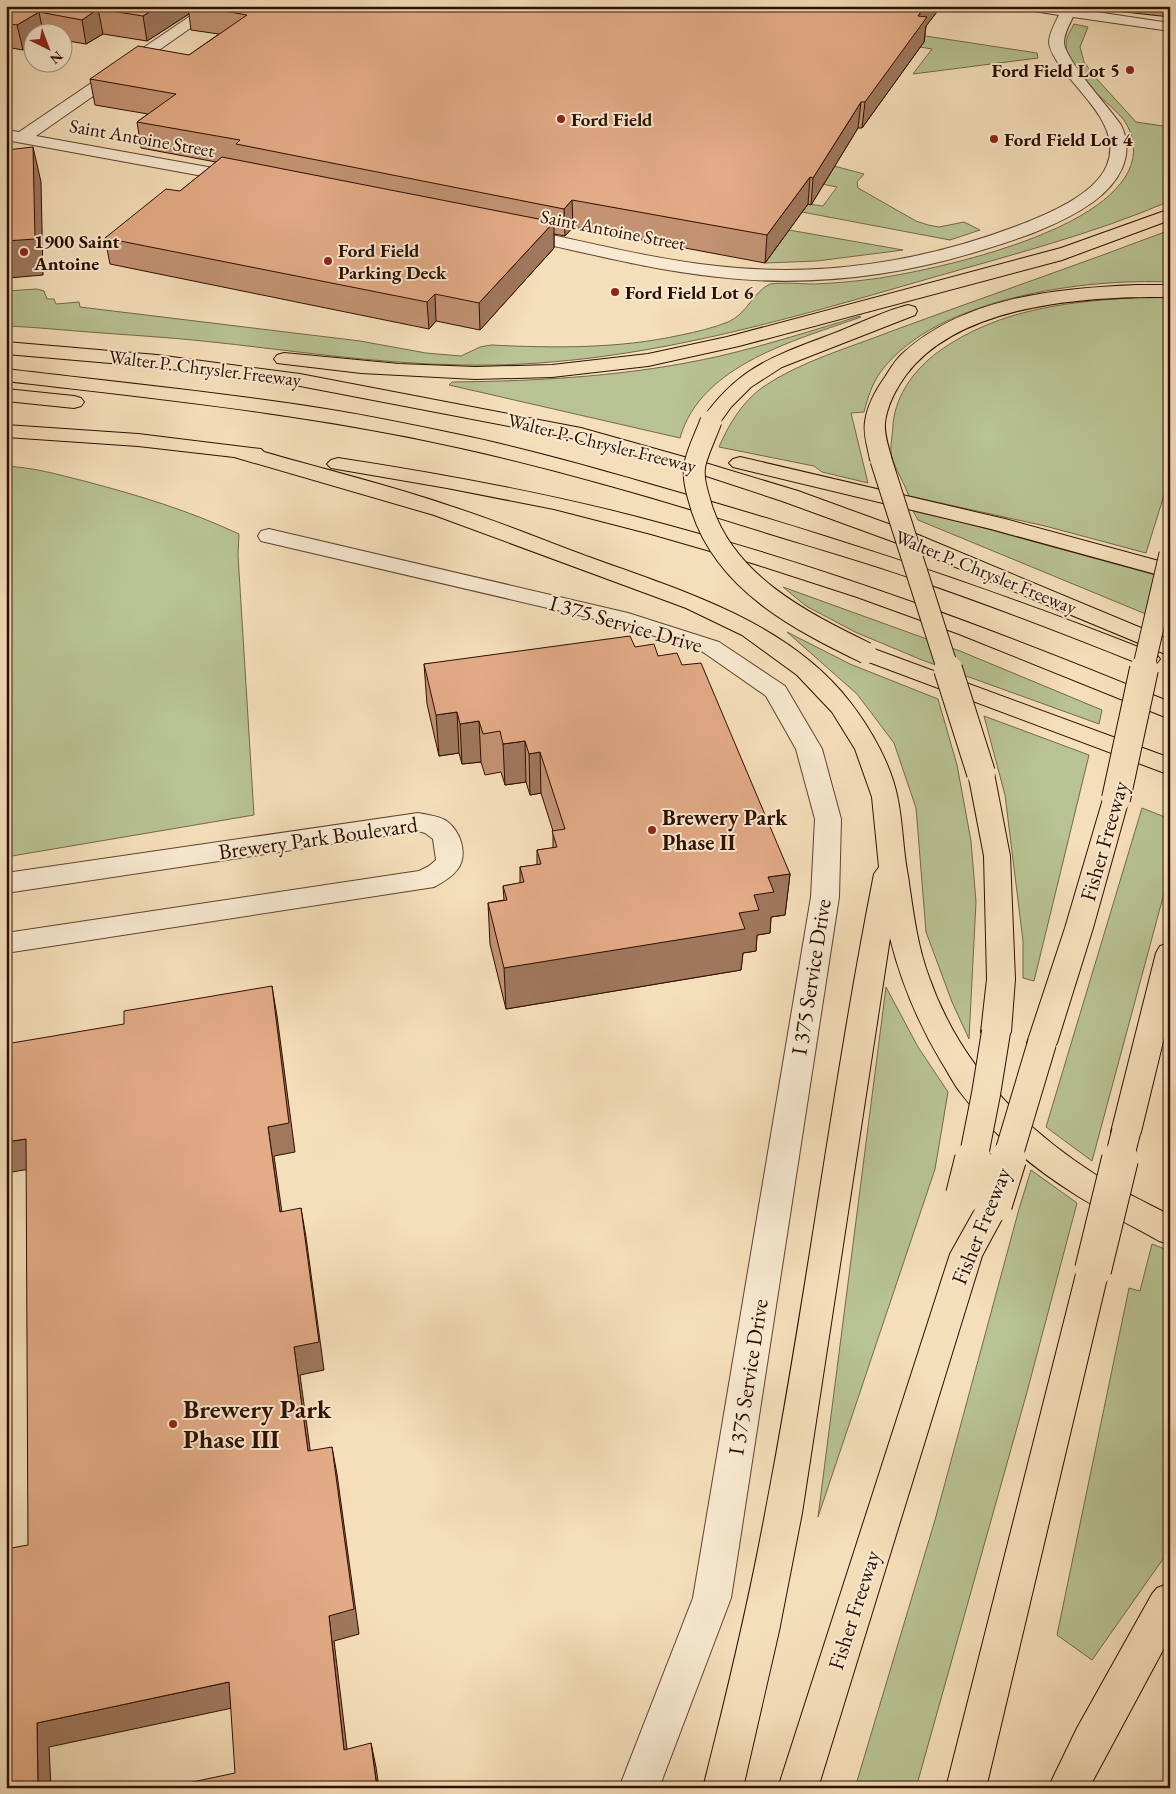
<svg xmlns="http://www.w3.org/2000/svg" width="1176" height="1794" font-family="'EB Garamond',serif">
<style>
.green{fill:#b8c292;stroke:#736849}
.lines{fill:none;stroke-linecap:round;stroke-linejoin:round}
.minor-casing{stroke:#60422e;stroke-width:2}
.highway-casing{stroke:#2e0e00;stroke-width:2}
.minor{fill:#f8ead2;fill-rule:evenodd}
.highway{fill:#f5dfba;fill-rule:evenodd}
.highway-bridge-far2-casing{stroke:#2e0e00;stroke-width:23;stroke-linecap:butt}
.highway-bridge-far1-casing{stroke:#2e0e00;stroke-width:30;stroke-linecap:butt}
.highway-bridge-casing{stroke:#2e0e00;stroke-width:38;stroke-linecap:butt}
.highway-bridge-far2{stroke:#f5dfba;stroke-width:21}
.highway-bridge-far1{stroke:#f5dfba;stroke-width:28}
.highway-bridge{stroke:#f5dfba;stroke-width:36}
.wall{fill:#c39373;stroke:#2e0e00}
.shaded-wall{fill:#9f785e;stroke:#2e0e00}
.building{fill:#e3ab86;stroke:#2e0e00}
.poi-dot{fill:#8f2418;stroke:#f8ead2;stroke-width:2}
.labels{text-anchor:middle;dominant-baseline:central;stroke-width:4;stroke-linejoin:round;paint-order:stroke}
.far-poi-label{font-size:19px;font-weight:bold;fill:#2e0e00;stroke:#f8ead2;text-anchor:start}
.far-street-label{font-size:19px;fill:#2e0e00;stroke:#f8ead2}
.street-label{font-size:22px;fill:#2e0e00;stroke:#f8ead2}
.poi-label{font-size:22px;font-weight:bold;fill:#2e0e00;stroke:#f8ead2;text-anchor:start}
.near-poi-label{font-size:26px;font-weight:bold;fill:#2e0e00;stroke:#f8ead2;text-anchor:start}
</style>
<rect width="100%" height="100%" fill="#f5dfba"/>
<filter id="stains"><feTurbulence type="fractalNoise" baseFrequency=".004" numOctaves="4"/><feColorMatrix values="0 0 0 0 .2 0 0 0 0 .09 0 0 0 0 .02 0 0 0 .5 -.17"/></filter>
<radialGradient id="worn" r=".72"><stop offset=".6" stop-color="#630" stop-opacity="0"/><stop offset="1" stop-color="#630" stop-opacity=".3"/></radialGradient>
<path class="green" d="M1074,24L1088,27L1080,47L1084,62L1095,77L1136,122L1170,127V201C1093,234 1011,255 931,278C778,322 625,368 464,365C376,364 290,350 203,341C165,337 127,335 89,332C62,330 34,327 6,326V291L37,289L44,291L47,299H54L56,304L79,302L80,307L360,341L426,353L461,356L480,347L491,345C554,348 618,349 681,335C696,332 713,328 728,322C747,314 753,292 770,284C785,282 800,284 815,284C837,283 859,281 880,278C942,268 1119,230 1133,158C1135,144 1131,129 1123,119C1105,97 1066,76 1066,45C1066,37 1071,30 1074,24Z
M919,35L1037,53L1038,58L913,74L932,49L920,47Z
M834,166L864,174L857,182L858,188L916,221L928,225L939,227L964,222L980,230L950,240L802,212L808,204L823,206L837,187L822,184Z
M789,230L903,250L817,261L765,263Z
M1170,230V282C1085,278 937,298 882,370C872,383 868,397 864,412L851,413L868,483L822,472L814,466L719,447C729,424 742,402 763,387C801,361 849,348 892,331C984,297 1078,265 1170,230Z
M1148,297L1170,298V476L1146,553L1045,526L909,496C904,483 896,470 892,458C889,448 893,434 893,424C896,394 915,369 938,352C1000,307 1074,301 1148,297Z
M860,316L861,317C797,340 701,364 680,438L449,385L452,382C542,381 632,376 720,356C767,345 814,330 860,316Z
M6,466C36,468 56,474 84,481C138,495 190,511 239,534L238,555L254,815L6,857Z
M913,511L962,522L1170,579V624L918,520Z
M783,587L960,651L1102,710L1099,724L922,660L855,632L806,606Z
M787,632L850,664L938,699L957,765L971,841L976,902L969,1039L952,1002L926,932L916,808L894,743L857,694Z
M984,716L1089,755L1034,981L1023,978V941L1005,795Z
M1142,808L1170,819V871L1092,1161L1046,1127Z
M886,987L918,1047L948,1092L935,1169L818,1517Z
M1031,1170L1077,1203L1027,1392L916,1788H855L935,1520L1019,1209Z
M1152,1244L1170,1251V1553L1163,1559L1092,1660L1057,1635L1129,1288L1140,1291Z"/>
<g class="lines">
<g class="minor-casing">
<path id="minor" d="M205,6H222L36,136L241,173L247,174L249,178L247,182L241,183L6,140V130L19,132Z
M1020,6H1077L1076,9L1170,23V31L1073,17C1069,25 1064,34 1064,43C1066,61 1108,106 1121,125C1136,156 1118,184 1093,202C1059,226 1018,239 979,251C895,277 805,287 718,277C650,270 584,252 518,238L512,237L509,233L512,229L518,228C584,241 650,259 717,266C819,278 922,262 1017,226C1046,215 1095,195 1107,165C1123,126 1077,92 1058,63C1054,56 1049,49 1049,41C1050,32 1055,23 1059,15L1027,10Z
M269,529L628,613L719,642L785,686L822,749L841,819L839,897L731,1598L659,1788H619L693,1598L811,897L815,819L796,749L766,696L703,652L621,625L261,541L258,536L261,531Z
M418,813C428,815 440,816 448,822C454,827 459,835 461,842C468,866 453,877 434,887L6,953V933L419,871L429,866L436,860L433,839L425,833L418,831L6,893V873Z"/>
</g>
<g class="highway-casing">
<path id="highway" d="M1170,209V220L1062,260L739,346L648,366L552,377L475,379L361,373L277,363L274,359L277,355L284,353L399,364L475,367L552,365L648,354L727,337L1061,248Z
M1137,285H1170V297C1088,296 960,303 906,375C896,389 887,405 885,423C884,435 889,448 892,460L888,464L881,466L874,464L870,460C868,448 863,435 865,422C867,406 875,391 885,377C890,369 896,359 903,353C965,297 1058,288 1137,285Z
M908,305L915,307L917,311L915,315L782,367L751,387L731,407L718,425L711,427L704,425L701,421C740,364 778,355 840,331C862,322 885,311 908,305Z
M6,342L157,355L300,374L581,428L702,462L798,491L916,534L1170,640V656L900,544L782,501L688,470L571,438L300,386L157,367L6,354Z
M6,369C113,382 220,392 326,409C370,416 413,425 456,434C538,451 618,475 698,498C854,543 1006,594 1156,654L1160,659L1156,664L1148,666L1140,664C1065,634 990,605 914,579C865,562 816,548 767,533C666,501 564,471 461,448C311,414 158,399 6,381Z
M6,389L74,396L81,398L84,402L81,406L74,408L6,401Z
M6,425L138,434L261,449L264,452C326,470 389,485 450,506C497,521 543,540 589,557C682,591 787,621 850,702C871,729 892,766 898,800C903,825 903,851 908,876C913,910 917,945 929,977C959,1063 1021,1127 1096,1175C1119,1190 1145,1202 1170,1215V1244L1159,1241C1131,1225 1102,1211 1076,1195C1033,1168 990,1132 960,1092C953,1083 948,1072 942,1063C918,1023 901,982 890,938L802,1513L779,1631L743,1788H703C726,1697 748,1606 765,1514C806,1302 832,1087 874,874L879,867L872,797L855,749L832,712L797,675L742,635L686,608L434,515L234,457L138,446L6,437Z
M740,457L1005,519L1170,564V578L991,529L733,467L729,463L733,459Z
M338,458C449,475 559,495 667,525C839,571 1005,634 1170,702V719L959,634L857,597L755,564L651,534L554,509L447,488L331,468L327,464L331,460Z
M866,646L1170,758V775L858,658L854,653L858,648Z
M981,765L990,767L994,773L1010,856L1015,979L1011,1032L1006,1040L996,1043L986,1040L981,1032L987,979L984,856L968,773L972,767Z
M1116,790L1125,793L1129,799L1093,928L1057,1043L1052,1051L1042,1054L1032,1051L1027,1043L1065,928L1103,799L1107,793Z
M1170,943V1013L1141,1132L1137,1141L1126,1144L1115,1141L1111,1132L1156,953L1160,946Z
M994,1191L1005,1195L1010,1204L982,1256L818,1788H778L950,1254L983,1195Z
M1093,1256L1105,1260L1109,1270L986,1788H946L1077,1270L1081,1260Z
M1170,1583V1637L1089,1788H1048L1077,1728L1152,1594L1157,1588Z"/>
</g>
<use href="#minor" class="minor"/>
<use href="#highway" class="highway"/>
<g class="highway-bridge-far2-casing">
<path id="highway-bridge-far2" d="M711,421C706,435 698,450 695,464C692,479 698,495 702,509C726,583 800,621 866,653
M881,460L948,670
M1143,670L1170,554"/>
</g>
<g class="highway-bridge-far1-casing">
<path id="highway-bridge-far1" d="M948,669L981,773
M1116,799L1144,669
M973,1160L986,1094L996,1032
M1007,1160L1042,1043
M1119,1160L1126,1132"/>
</g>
<g class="highway-bridge-casing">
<path id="highway-bridge" d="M964,1195L973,1159
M994,1204L1008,1159
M1093,1270L1120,1159"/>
</g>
<use href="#highway-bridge-far2" class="highway-bridge-far2"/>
<use href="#highway-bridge-far1" class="highway-bridge-far1"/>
<use href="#highway-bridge" class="highway-bridge"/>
</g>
<path class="wall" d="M6,6H940L936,13L926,26L924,42L862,128H858L811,205L808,204L765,263L573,227L565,236L554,234V248L480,330L436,321L429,329L110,264L105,238L180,191L216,162L141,148L137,122L148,114L95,105L90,79L189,55L219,34L191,30L189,14L147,41L103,34L86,44L62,40V32H32L23,50L6,47Z
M1088,6H1170V17L1088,8Z
M635,647L658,656L682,665L790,874L785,915L771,917L770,933L757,935L756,951L743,953L741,970L506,1009L490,944L488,903L504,900L503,886L520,883V867L537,865V850L553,848V831L541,793L530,795L526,782L505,785L501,772L485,775L481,762L462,764L459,753L439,756L427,704L424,664Z"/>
<path class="shaded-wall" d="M159,6H188L189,14L147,41L143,16Z
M925,6H940L936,13L926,26L924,42L862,128L865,102L918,16Z
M98,9L103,34L86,44L82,20Z
M39,12L43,32H32V44L23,50L17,25Z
M861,102L858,128L811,205L813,178Z
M33,147L41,182L43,275L9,278V289H6V241Z
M810,177L808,204L765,263L767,235Z
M572,200L573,227L565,236L564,209Z
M554,222V248L480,330L479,303Z
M435,294L436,321L429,329L427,302Z
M457,712L459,753L439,756L436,715Z
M479,721L481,762L462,764L460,724Z
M525,741L526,782L505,785L503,744Z
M540,752L541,793L530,795L529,754Z
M790,874L785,915L771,917L770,933L757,935L756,951L743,953L741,970L506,1009L504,968L739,913L768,877Z
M272,986L277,1016L295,1152L274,1156L286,1241L280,1212L268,1127Z
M26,1139L36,1168L6,1173V1142Z
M301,1208L306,1237L324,1370L300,1375L314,1478L308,1451L294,1347Z
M332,1447L337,1474L359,1634L334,1641L350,1774L344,1750L329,1616Z
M229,1682L237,1707L49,1747L51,1788H38L37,1723Z
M371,1743L376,1767L379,1788H377Z"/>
<path class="building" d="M6,6H159L143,16L98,9L82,20L39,12L17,25L6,23Z
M195,6H925L918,16L927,17L865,102H861L813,178L810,177L767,235L572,200L564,209L236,144L240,140L137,122L176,94L90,79L138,46L189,55L247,15Z
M33,147L35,239L6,241V150Z
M222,157L554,222L479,303L435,294L427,302L105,238L166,189L180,191Z
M630,636L635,647L654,644L658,656L677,653L682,665L701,663L790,874L768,877L774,892L754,895L759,910L739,913L745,929L504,968L488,903L507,900L503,886L524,882L520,867L541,864L537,850L557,847L552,831L565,829L540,752L529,754L525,741L503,744L500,731L483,734L479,721L460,724L457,712L436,715L424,664Z
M272,986L289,1123L268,1127L280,1212L301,1208L319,1342L294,1347L308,1451L332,1447L354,1609L329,1616L344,1750L371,1743L377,1788H164L235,1773L229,1682L37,1723L38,1788H6V1549L28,1545L26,1139L6,1142V1044L124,1024V1011Z"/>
<g class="poi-dot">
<circle cx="1130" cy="70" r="5"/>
<circle cx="561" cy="119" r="5"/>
<circle cx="994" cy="139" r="5"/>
<circle cx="24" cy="252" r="5"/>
<circle cx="328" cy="261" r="5"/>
<circle cx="615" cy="292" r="5"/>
<circle cx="652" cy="830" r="5"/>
<circle cx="173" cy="1424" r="5"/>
</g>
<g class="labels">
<g class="far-poi-label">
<text x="1120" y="70" text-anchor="end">Ford Field Lot 5</text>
<text x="571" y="119">Ford Field</text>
<text x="1004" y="139">Ford Field Lot 4</text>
<text x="34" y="241">1900 Saint<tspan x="34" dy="22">Antoine</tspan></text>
<text x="338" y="250">Ford Field<tspan x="338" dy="22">Parking Deck</tspan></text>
<text x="625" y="292">Ford Field Lot 6</text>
</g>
<g class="far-street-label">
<text transform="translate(142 138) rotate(10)">Saint Antoine Street</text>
<text transform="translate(613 230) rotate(11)">Saint Antoine Street</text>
<text transform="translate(205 368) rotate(7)">Walter P. Chrysler Freeway</text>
<text transform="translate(602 443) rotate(14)">Walter P. Chrysler Freeway</text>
<text transform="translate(986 572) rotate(22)">Walter P. Chrysler Freeway</text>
</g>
<g class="street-label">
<text transform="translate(626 624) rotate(16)">I 375 Service Drive</text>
<text transform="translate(318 838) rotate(-8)">Brewery Park Boulevard</text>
<text transform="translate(1104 841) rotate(-74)">Fisher Freeway</text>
<text transform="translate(811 977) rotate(-81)">I 375 Service Drive</text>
<text transform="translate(981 1226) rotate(-68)">Fisher Freeway</text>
<text transform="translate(748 1377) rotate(-81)">I 375 Service Drive</text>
<text transform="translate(854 1610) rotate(-72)">Fisher Freeway</text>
</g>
<g class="poi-label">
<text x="662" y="817">Brewery Park<tspan x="662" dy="25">Phase II</tspan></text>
</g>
<g class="near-poi-label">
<text x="183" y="1409">Brewery Park<tspan x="183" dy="30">Phase III</tspan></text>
</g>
</g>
<rect width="1176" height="1794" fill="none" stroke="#f5dfba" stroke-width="25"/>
<rect x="8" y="8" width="1161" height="1779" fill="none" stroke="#2e0e00" stroke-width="2.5"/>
<rect x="12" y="12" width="1151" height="1769" fill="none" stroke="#2e0e00"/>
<g transform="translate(48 48) rotate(138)"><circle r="24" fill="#f8ead2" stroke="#a7927e"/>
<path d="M0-4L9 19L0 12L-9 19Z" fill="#8f2418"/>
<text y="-8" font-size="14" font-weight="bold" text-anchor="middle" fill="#2e0e00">N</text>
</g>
<rect width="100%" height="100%" filter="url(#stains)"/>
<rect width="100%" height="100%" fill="url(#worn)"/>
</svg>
